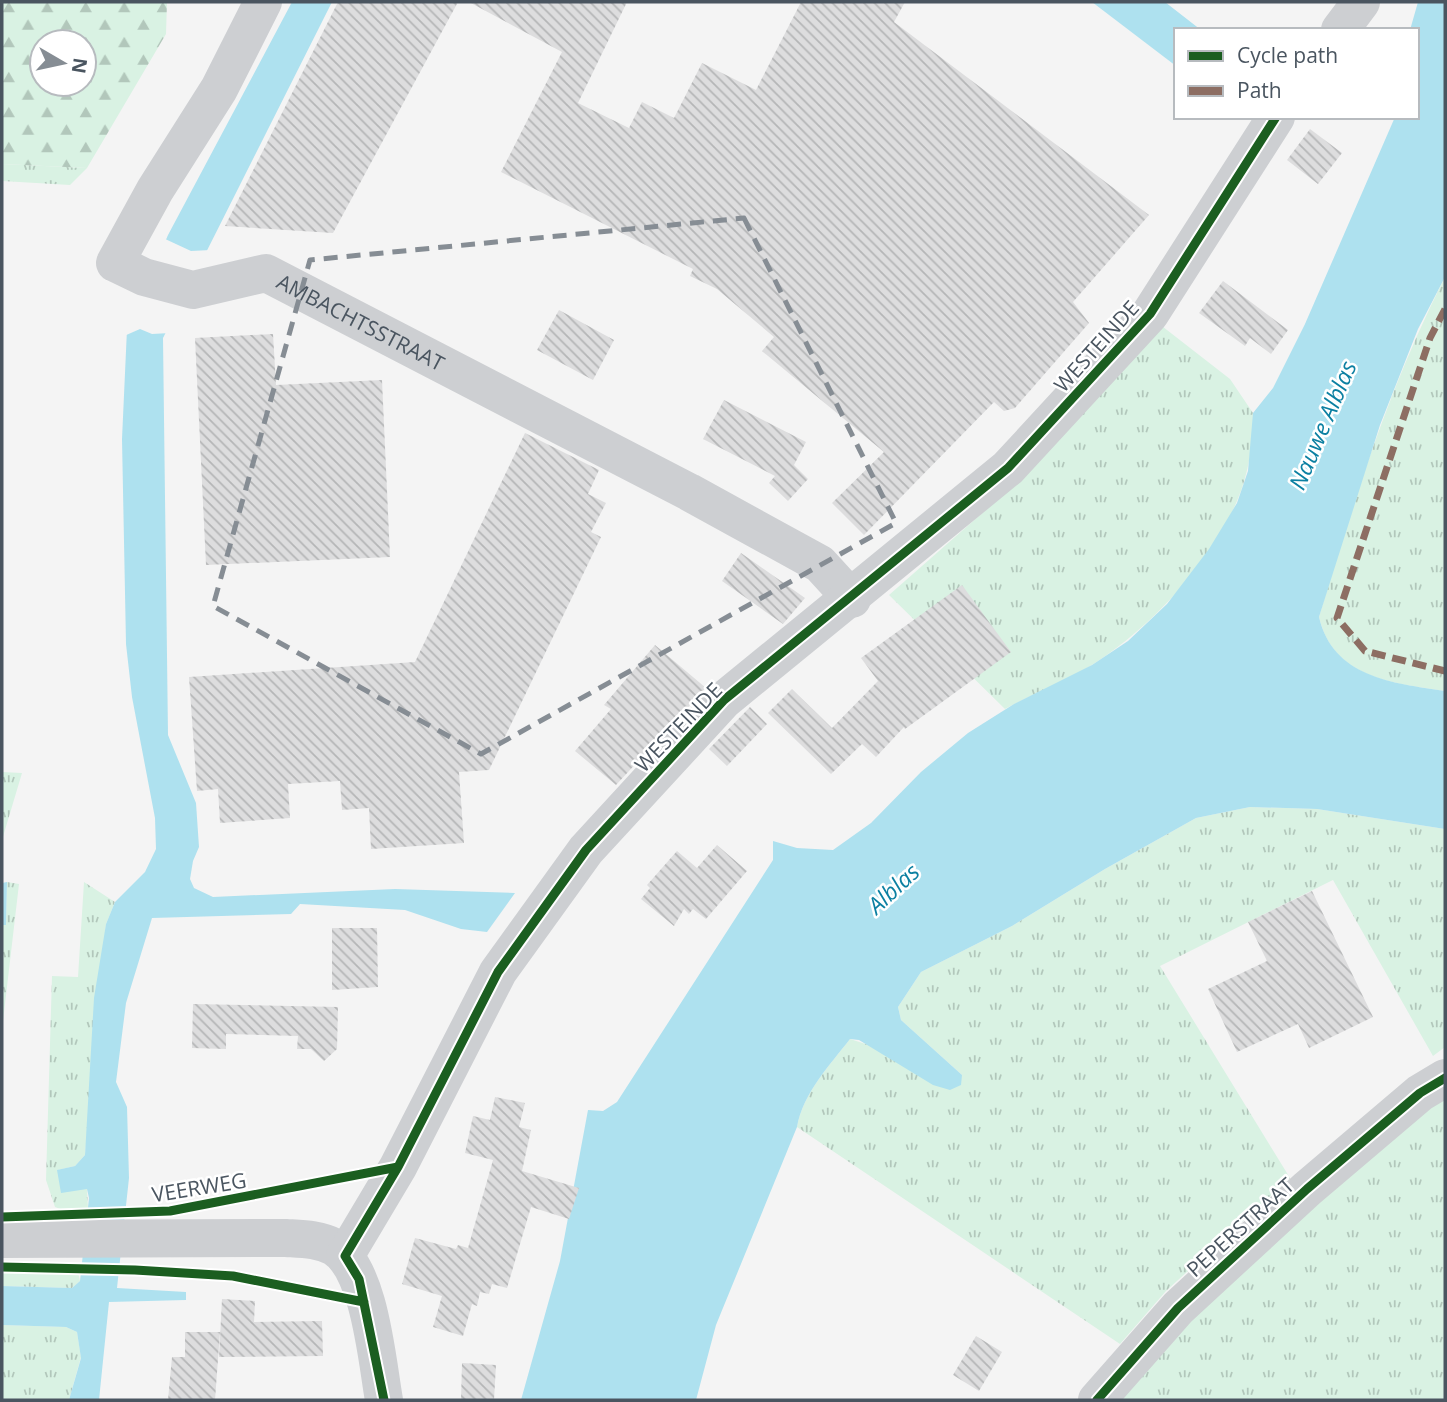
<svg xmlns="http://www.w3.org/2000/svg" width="1447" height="1402" font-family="'Open Sans',sans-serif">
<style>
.grass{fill:url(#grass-tufts)}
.forest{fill:url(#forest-firs);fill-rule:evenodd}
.water{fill:#aee1ef}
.pier{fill:#f4f4f4}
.building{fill:url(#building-back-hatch)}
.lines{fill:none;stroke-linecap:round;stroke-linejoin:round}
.minor{stroke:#cdcfd2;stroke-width:38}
.quiet{stroke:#8d6e63;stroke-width:7;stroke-dasharray:14 7;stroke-linecap:butt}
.cycleway-casing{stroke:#fff;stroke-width:13}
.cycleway{stroke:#1b5e20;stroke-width:9}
.marked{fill:none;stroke:#868d94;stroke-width:5;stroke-dasharray:14 9;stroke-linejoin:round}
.labels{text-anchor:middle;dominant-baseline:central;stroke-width:5;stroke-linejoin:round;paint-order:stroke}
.street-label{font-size:21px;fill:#4a5560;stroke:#fff}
.water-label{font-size:23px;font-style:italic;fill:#0c80a2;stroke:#fff}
</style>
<defs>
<pattern id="grass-tufts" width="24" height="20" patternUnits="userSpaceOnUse" patternTransform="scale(1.75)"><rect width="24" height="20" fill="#d9f2e3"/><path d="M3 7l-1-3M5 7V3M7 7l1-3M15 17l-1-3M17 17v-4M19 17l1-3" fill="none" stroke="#b2c7bb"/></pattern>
<pattern id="forest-firs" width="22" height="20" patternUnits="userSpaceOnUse" patternTransform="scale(1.75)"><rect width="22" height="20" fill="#d9f2e3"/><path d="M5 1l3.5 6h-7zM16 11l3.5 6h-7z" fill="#b2c7bb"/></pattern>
<pattern id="building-back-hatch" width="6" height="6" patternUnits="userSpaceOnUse" patternTransform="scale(1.75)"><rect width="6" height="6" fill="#ddddde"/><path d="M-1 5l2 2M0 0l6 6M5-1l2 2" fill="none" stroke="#b5b6b7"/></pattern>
</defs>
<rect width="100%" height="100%" fill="#f4f4f4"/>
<path class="grass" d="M2,164L87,168L70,185L2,181Z
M1445,277V691C1392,683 1333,678 1319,617C1353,501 1390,385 1445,277Z
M1158,323L1230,379L1253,413C1253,444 1249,473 1237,501C1211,563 1151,627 1095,663C1067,681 1034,693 1005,709L889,595L1013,486Z
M2,772L22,773L2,840Z
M1250,807L1317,809L1445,829V1047L1433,1056L1333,880L1160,966L1290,1178L1166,1291L1120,1344L797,1127C803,1093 830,1065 850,1039L962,1075L901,1020L898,1007L921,972L1012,926L1105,869L1196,818Z
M7,882L19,884L3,1021L2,1159V925H6Z
M84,882L115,902L106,924L85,1155L75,1166L58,1170L87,1189L88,1209L63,1210L55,1207L46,1180L52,976L78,977Z
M1445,1093V1400H1113L1176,1328Z
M2,1272H78L80,1281L72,1288L2,1286Z
M2,1325L66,1327L77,1332L81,1357L69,1400H2Z"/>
<path class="forest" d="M2,2H167L166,34L87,168L2,164ZM42,42H84V84H42Z"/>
<path class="water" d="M292,2H332L163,338L168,735L196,803L199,847L193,861L190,879L194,888L213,897L395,889L515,893L487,932L461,929L405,910L300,904L291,914L152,918L126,1003L116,1082L127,1107L129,1178L117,1288L186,1292V1300L109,1302L99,1400H69L81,1358L77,1332L66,1327L2,1325V1286L72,1288L80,1281L89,1198L87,1189L61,1193L57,1170L75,1166L85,1155L94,998L106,924L115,902L145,872L156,849L155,818L132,697L126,644L122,439L127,329L168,235Z
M1092,2H1165L1201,30H1176V66Z
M1418,2H1445V277L1418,329L1380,425L1319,617C1333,677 1392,683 1445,691V829L1317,809L1250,807L1196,818L1105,869L1012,926L921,972L898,1007L901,1020L962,1075L961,1085L950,1090L933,1085L859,1040L850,1039C830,1065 803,1093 797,1127L716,1325L696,1400H521L560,1261L588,1110L603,1111L617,1102L773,860V841L797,848L833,850L871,823L921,772L968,733L1014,704L1092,665L1128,641L1167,604L1209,549L1237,503L1248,471L1253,413L1273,388L1305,324L1395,117H1417V30H1410Z
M7,882L6,925H2V883Z"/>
<path class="pier" d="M163,238L191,251L211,250L170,333L152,334L140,329L124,336V328Z"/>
<path class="building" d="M338,2H458L333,233L225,226Z
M469,2H627L578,103L629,128L642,102L674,118L702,63L756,90L801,2H905L894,22L1149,215L1073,302L1089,323L1015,408L1004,411L994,402L864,535L832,503L884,452L762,351L774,337L717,289L690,276L693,269L501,172L562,52Z
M1310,129L1342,153L1318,184L1287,160Z
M1223,281L1288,330L1271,354L1250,338L1245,346L1199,313Z
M559,310L614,340L593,380L537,350Z
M273,334L276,385L382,380L390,557L206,565L195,338Z
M724,400L806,442L794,465L808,479L788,501L769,483L775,476L703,439Z
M525,433L599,470L588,494L606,503L591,532L601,537L489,770L459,772L464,843L371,849L369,808L342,810L340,781L288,784L290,818L220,823L218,789L197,791L189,677L415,662Z
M741,553L805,598L783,624L722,581Z
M962,585L1011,652L905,729L904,727L876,757L862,744L831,774L768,713L792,689L832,728L878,681L861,658Z
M655,645L706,688L616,785L575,751L611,709L604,705Z
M750,707L767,724L727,766L709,749Z
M717,845L747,871L706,919L693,909L689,914L684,909L674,926L641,899L650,888L647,885L677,851L697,868Z
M1312,891L1373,1017L1309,1048L1298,1024L1237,1052L1208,989L1267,961L1248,922Z
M332,928H377L378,987L332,990Z
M193,1004L338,1007L337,1049L324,1061L311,1049H297L298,1036L226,1034V1049L192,1048Z
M495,1097L525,1103L519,1127L531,1130L522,1171L579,1188L569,1219L531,1207L507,1288L492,1284L489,1294L480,1292L477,1306L472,1304L463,1336L433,1327L442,1296L402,1284L415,1238L456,1249L458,1245L468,1248L493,1160L465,1153L473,1116L490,1120Z
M222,1299L255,1301L254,1322L322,1321L323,1356L219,1357Z
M185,1332H220L215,1400H168L172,1357H185Z
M976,1336L1002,1352L979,1391L953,1375Z
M462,1363L496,1365L494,1400H461Z"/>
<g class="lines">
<g class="minor">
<path id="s1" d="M263,2L219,89L155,190L115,263L144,277L193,290L266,273L689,492L820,564L852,599"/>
<path d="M1340,30L1361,2"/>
<path d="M2,1239L286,1238C302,1239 319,1239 334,1247C370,1269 377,1361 384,1400"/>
<path d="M345,1256L398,1167L498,972L586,850L724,700L1008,468L1150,314L1276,117"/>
<path d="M1097,1400L1178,1308L1307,1189L1420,1093L1445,1078"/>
</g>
<path class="quiet" d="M1445,309L1430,338L1337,618L1365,651L1445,671"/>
<g class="cycleway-casing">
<path id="cycleway" d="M2,1217L170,1211L398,1167
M2,1267L135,1270L233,1276L364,1302
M384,1400L359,1279L345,1256L398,1167L498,972L586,850L724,700L1008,468L1150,314L1276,117
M1097,1400L1178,1308L1307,1189L1420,1093L1445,1078"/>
</g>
<use href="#cycleway" class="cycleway"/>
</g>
<path class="marked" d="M744,218L896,523L481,754L213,606L310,260Z"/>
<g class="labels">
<g class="street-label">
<text stroke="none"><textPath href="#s1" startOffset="565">AMBACHTSSTRAAT</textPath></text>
<text transform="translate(1096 346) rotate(-48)">WESTEINDE</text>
<text transform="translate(678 727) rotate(-46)">WESTEINDE</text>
<text transform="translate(199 1187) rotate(-9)">VEERWEG</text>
<text transform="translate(1240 1227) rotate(-42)">PEPERSTRAAT</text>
</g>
<g class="water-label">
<text transform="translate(1322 425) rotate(-67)">Nauwe Alblas</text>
<text transform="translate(893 888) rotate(-43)">Alblas</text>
</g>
</g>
<rect width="1447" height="1402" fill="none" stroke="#4a5560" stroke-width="7"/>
<rect x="1174" y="28" width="245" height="91" fill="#ffffff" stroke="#b7bbbf" stroke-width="2"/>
<rect x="1188" y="51" width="35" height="10" fill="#1b5e20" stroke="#b7bbbf" stroke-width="2"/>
<text x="1237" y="63" font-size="21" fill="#4a5560">Cycle path</text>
<rect x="1188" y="86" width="35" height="10" fill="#8d6e63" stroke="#b7bbbf" stroke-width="2"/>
<text x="1237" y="98" font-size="21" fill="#4a5560">Path</text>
<g transform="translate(63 63) rotate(99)"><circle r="33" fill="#ffffff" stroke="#b7bbbf" stroke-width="2"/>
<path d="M0-5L12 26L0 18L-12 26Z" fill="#868d94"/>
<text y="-10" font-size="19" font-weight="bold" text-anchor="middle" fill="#4a5560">N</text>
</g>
</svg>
